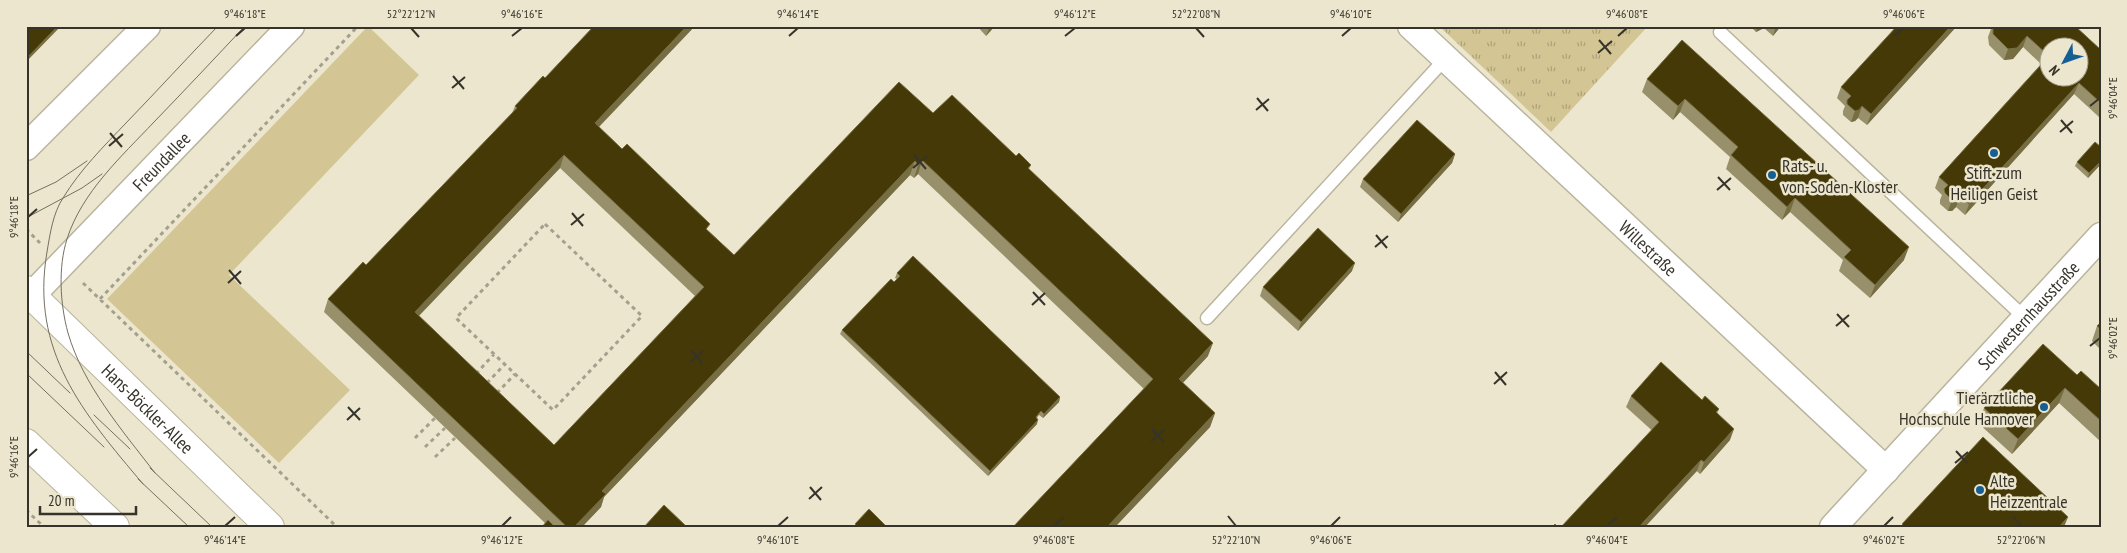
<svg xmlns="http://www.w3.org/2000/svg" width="2127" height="553" font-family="'PT Sans Narrow',sans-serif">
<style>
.grass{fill:#d4c694}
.park{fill:url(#park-tufts)}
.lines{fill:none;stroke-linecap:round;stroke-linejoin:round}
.lane-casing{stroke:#bab49e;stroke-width:15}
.street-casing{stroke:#bab49e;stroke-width:29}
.secondary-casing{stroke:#bab49e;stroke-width:30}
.path{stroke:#a4a08d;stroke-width:3;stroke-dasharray:4 4;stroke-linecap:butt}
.lane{stroke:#fff;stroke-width:12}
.street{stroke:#fff;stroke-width:26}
.secondary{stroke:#fff;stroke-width:28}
.tram{stroke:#747062;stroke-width:1}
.wall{fill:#98906a;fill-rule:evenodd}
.shaded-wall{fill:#776d43}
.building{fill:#453907;stroke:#776d43;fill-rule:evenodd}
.ticks{fill:none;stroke:#36332a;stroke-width:2}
.poi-dot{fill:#155f93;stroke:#ece6ce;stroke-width:2}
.labels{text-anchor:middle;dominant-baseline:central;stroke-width:5;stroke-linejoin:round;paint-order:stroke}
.street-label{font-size:18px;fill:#36332a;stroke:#ece6ce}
.poi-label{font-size:18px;fill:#36332a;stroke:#ece6ce;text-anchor:start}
.neatline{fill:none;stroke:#36332a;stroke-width:2}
.ticks-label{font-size:12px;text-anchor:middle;fill:#36332a}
</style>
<defs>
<pattern id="park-tufts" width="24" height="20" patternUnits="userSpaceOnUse" patternTransform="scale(1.25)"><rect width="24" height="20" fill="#d4c694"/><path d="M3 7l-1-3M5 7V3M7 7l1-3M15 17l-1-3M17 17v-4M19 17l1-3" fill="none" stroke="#ada179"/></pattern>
</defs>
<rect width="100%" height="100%" fill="#ece6ce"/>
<path class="grass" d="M368,26L419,75L229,275L350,390L279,463L107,299Z"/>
<path class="park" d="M1439,26H1648L1551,132Z"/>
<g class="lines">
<g class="lane-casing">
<path id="lane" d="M1720,32L2025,318
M1207,318L1446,58"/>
</g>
<g class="street-casing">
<g id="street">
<path id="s1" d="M1411,26L1886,470"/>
<path d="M26,147L147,26"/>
<path id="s2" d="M32,295L291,26"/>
<path id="s3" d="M1833,527L2101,236"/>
</g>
</g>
<g class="secondary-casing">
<g id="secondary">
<path id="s4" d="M26,290L270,527"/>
<path d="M26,443L115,527"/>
</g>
</g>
<path class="path" d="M545,224L642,316L553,410L456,318Z
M26,229L40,243
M83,283L337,527
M100,299L358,26
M476,374L494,354
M487,383L505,364
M497,393L515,374
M415,438L435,418
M425,447L445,428
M435,457L455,438
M26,510L44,527"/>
<use href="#lane" class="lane"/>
<use href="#street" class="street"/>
<use href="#secondary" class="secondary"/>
<path class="tram" d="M26,196L56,182L87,161
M26,218L82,188L102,174
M26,351L70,393
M26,373L104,447
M94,415L130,449
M150,468L212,527
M155,473C122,430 83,385 68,333C60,304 58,267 67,239C82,192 121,157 154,122C185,90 215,58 245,26
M138,479L189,527
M143,484C83,413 30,351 47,252C50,234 53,213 63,198C80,170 104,146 126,123C157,91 187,58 218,26"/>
</g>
<path class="wall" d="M594,26H695L599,127L734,255L933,113L1031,165L1029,169L1208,356L1183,383L1215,413L1210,427L1115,527H1013L1144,389L918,174L914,178L910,175L604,497L601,507L583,526V527H542L545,523L324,312L328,299L366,265L512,113L515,106L545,78ZM560,168L695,296L554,445L419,316Z
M977,26H995L986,36Z
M1750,26H1781L1773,36L1764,28L1756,32Z
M1957,26L1867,125L1858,118L1855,121L1851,122L1843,115V111L1845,106L1837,98L1841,87Z
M1992,26H2075L2101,50V116L2099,117L2074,94L1965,215L1956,207L1952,211H1948L1940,204V200L1942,195L1935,188L1939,177L2041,64L2023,47L2013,59L2004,60L1989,45L1988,37Z
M1682,40L1904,260L1870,298L1839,271L1843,260L1790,212L1782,220L1726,169L1730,157L1680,112L1673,120L1642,92L1647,79Z
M2101,147V164L2088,178L2075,166L2077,162Z
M1455,154L1452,163L1398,222L1360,187L1363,179Z
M1352,271L1298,331L1260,296L1263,287Z
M897,273L1060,397L1059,402L1043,418L1039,415L1037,418V424L988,476L840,334L842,330L897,279L895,278Z
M2101,322V350L2092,341L2097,326Z
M2077,375L2101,389V442L2059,403L2012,454L1978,423L1984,408Z
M1631,396L1702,400L1719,409L1717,414L1730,440L1700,474L1626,407Z"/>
<path class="shaded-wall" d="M58,26H61L26,62V59Z
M687,26H695L590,136L595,123Z
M990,26H995L986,36Z
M1758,26H1764V28L1756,32Z
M1776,26H1781L1773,36Z
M1951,26H1957L1867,125L1871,114Z
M2027,36L2023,47L2013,59L2004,60L2008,49Z
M2079,83L2074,94L1965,215L1969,204Z
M1685,99L1680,112L1673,120L1678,106Z
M1862,106L1858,118L1855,121L1851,122L1855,111Z
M1455,154L1452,163L1398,222L1401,214Z
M564,155L560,168L410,325L415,312Z
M922,160L918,174L914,178L918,165Z
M915,161L910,175L604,497L601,507L582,527H574L602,491Z
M2101,161V164L2088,178L2089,173Z
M1960,196L1956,207L1952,211H1948L1952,200Z
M1795,198L1790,212L1782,220L1787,207Z
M1909,247L1904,260L1870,298L1875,285Z
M1355,263L1352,271L1298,331L1301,322Z
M1213,343L1208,356L1174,392L1179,379Z
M2065,388L2059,403L2012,454L2018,439Z
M1060,397L1059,402L1043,418L1044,414Z
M1215,413L1210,427L1115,527H1107Z
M1038,420L1037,424L988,476L990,471Z
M1734,429L1730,440L1700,474L1704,462Z
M1701,460L1697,471L1645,527H1639Z
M2068,517L2064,527H2059Z"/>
<path class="building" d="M26,26H58L26,59Z
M594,26H687L595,123L622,149L627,144L710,224L706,229L734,255L899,82L933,113L952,95L1016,156L1019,153L1031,165L1028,168L1213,343L1179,379L1215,413L1107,527H1013L1153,379L922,160L918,165L915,161L602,491L606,494L574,527H567L328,299L363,262L366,265L517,108L515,106L543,76L545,78ZM564,155L704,287L554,445L415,312Z
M1897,26H1951L1871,114L1862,106L1859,110L1855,111L1847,104V100L1851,96L1841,87Z
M1993,26H2075L2101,50V103L2079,83L1969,204L1960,196L1957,199L1952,200L1945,193L1944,189L1948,185L1939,177L2049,56L2027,36L2017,48L2008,49L1993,34ZM2050,48H2080V78H2050Z
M1682,40L1909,247L1875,285L1844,257L1851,250L1795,198L1787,207L1731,155L1738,147L1685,99L1678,106L1647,79Z
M1417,120L1455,154L1401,214L1363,179Z
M2095,142L2101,147V161L2089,173L2077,162Z
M1318,228L1355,263L1301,322L1263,287Z
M913,256L1060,397L1044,414L1041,411L1036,417L1038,420L990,471L842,330L891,279L894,282L900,276L897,273Z
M2101,322V329L2097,326Z
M2043,344L2077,375L2081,371L2101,389V421L2065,388L2018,439L1984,408Z
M1661,362L1702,400L1705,396L1719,409L1716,412L1734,429L1704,462L1701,460L1639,527H1561L1659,422L1631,396Z
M1983,437L2068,517L2059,527H1905L1902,524Z
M664,505L687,527H644Z
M869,509L887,527H858L855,524Z
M548,520L555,527H542Z
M1555,524L1558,527H1552Z"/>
<path class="ticks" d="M411,28L419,37M1196,28L1204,37M236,36L245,28M512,36L522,28M789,36L798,28M1065,36L1075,28M1342,36L1351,28M1618,36L1627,28M1894,36L1904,28M1599,40L1611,54M1598,53L1612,41M453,76L464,89M452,88L465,77M1257,98L1268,111M2090,106L2100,98M1256,110L1269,99M2061,120L2072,133M2060,132L2073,121M110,133L122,147M109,146L123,134M914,155L926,169M913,168L927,156M1718,177L1730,190M1717,190L1731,178M572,213L583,226M28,217L37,209M571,225L584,214M1376,235L1387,248M1375,247L1388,236M229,270L241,284M228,283L241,271M1033,292L1045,305M1032,305L1045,293M1837,314L1849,327M1836,326L1849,315M2090,346L2100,338M691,350L702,363M690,362L703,351M1495,372L1506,385M1494,384L1507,372M348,407L360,420M347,420L360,408M1152,429L1164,442M1151,441L1164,430M1956,451L1968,464M28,457L37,449M1955,463L1968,452M810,487L821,500M809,499L822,487M1228,516L1236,526M2013,516L2021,526M225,526L235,517M502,526L511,517M778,526L788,517M1054,526L1064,517M1331,526L1340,517M1607,526L1617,517M1884,526L1893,517"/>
<g class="poi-dot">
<circle cx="1994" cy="153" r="5"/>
<circle cx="1772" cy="175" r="5"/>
<circle cx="2044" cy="407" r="5"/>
<circle cx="1980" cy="490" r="5"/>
</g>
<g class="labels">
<g class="street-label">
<text stroke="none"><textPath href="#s2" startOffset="186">Freundallee</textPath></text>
<text stroke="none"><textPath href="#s1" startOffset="325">Willestraße</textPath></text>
<text stroke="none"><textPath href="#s3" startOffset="288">Schwesternhausstraße</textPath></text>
<text stroke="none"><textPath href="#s4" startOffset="170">Hans-Böckler-Allee</textPath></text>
</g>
<g class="poi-label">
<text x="1782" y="165">Rats- u.<tspan x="1782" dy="21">von-Soden-Kloster</tspan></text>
<text x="1994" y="172" text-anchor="middle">Stift zum<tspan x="1994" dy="21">Heiligen Geist</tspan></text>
<text x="2034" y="397" text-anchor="end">Tierärztliche<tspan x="2034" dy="21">Hochschule Hannover</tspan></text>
<text x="1990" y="480">Alte<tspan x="1990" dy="21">Heizzentrale</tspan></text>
</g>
</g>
<rect width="2127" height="553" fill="none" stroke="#ece6ce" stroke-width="55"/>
<g transform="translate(2064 62) rotate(229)"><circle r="24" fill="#ece6ce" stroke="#a39e8c"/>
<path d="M0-4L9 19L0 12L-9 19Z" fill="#155f93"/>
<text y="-8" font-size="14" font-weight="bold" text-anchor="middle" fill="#36332a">N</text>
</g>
<path d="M40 506v8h96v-8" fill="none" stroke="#36332a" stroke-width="2.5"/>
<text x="48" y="506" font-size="15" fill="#36332a" stroke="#ece6ce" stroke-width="4" paint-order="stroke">20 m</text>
<rect x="28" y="28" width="2072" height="498" class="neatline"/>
<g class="ticks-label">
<text x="245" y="18">9°46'18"E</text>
<text x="411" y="18">52°22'12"N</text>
<text x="522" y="18">9°46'16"E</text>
<text x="798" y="18">9°46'14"E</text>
<text x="1075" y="18">9°46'12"E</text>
<text x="1196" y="18">52°22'08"N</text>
<text x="1351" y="18">9°46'10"E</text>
<text x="1627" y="18">9°46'08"E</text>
<text x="1904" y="18">9°46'06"E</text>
<text transform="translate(2113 98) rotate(-90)" y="4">9°46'04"E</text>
<text transform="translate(14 217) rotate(-90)" y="4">9°46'18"E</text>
<text transform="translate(2113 338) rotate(-90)" y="4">9°46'02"E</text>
<text transform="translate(14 457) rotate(-90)" y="4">9°46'16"E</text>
<text x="225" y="544">9°46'14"E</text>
<text x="502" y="544">9°46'12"E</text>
<text x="778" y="544">9°46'10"E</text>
<text x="1054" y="544">9°46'08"E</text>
<text x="1236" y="544">52°22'10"N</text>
<text x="1331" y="544">9°46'06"E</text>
<text x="1607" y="544">9°46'04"E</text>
<text x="1884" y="544">9°46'02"E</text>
<text x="2021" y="544">52°22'06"N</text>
</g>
</svg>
